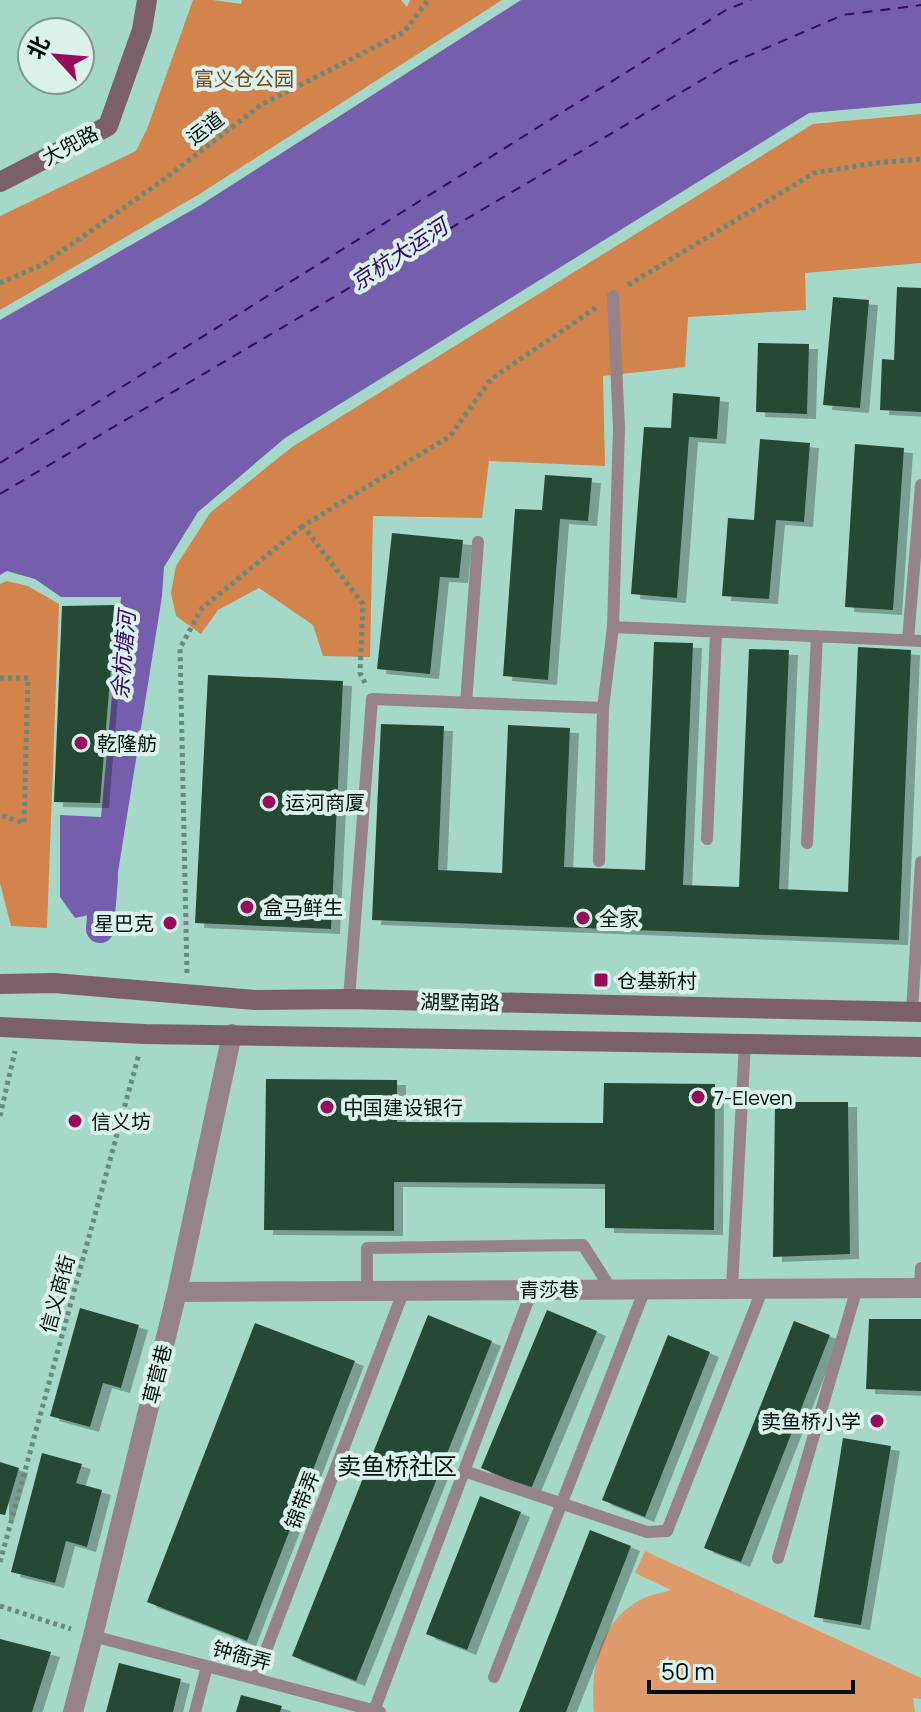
<svg xmlns="http://www.w3.org/2000/svg" width="921" height="1712" font-family="Manrope,'Noto Sans SC',sans-serif">
<style>
.green{fill:#df9a6b}
.forest{fill:#d2844c}
.water{fill:#755fad}
.lines{fill:none;stroke-linecap:round;stroke-linejoin:round}
.canal{stroke:#755fad;stroke-width:28}
.ferry{stroke:#35086c;stroke-width:2;stroke-dasharray:10 8;stroke-linecap:butt}
.building{fill:#274934;filter:url(#shadow)}
.path{stroke:#658a7f;stroke-width:5;stroke-dasharray:4 4;stroke-linecap:butt}
.lane{stroke:#968389;stroke-width:12}
.street{stroke:#968389;stroke-width:20}
.secondary{stroke:#7b606a;stroke-width:20}
.poi-dot{fill:#9a0a5b;stroke:#daf2eb;stroke-width:3}
.labels{text-anchor:middle;dominant-baseline:central;stroke-width:8;stroke-linejoin:round;paint-order:stroke}
.park-label{font-size:20px;fill:#79451c;stroke:#daf2eb}
.street-label{font-size:20px;fill:#000f0b;stroke:#daf2eb}
.poi-label{font-size:20px;fill:#000f0b;stroke:#daf2eb;text-anchor:start}
.water-label{font-size:22px;font-style:italic;fill:#35086c;stroke:#daf2eb}
.quarter-label{font-size:24px;fill:#000f0b;stroke:#daf2eb}
</style>
<defs>
<filter id="shadow"><feDropShadow dx="9" dy="5" stdDeviation="0" flood-color="#0004"/></filter>
</defs>
<rect width="100%" height="100%" fill="#a6d8c9"/>
<path class="green" d="M645,1551L921,1678V1699L913,1698L915,1712H594C590,1670 599,1622 640,1600C649,1595 661,1593 671,1590L635,1573Z"/>
<path class="forest" d="M193,0H213L241,4L242,0H401L407,7L410,0H502L198,195L0,310V216L136,151L147,129Z
M921,114V263L805,273L806,310L688,317L685,367L603,376L605,466L489,461L482,518L373,516L370,657L323,656L313,625L259,588L218,610L201,634L176,616L171,593L176,566L210,513L292,447L813,124Z
M7,581L28,586L59,604L47,928L11,926L0,883V584Z"/>
<path class="water" d="M521,0H921V103L809,113L285,438L198,512L164,567L162,596L112,910L75,918L60,897V815L101,817L121,597H61L35,579L7,571L0,575V320L199,206Z"/>
<g class="lines">
<path class="canal" d="M100,929L104,878"/>
<path class="ferry" d="M0,463L726,10L751,0
M0,494L729,64L843,15L921,5"/>
</g>
<path class="building" d="M897,287L921,288V412L880,410L882,359L894,360Z
M833,297L869,300L860,408L823,405Z
M758,343L809,344L807,414L756,412Z
M673,393L720,397L717,439L689,437L677,598L631,594L644,427L671,428Z
M760,439L810,443L804,522L776,520L769,599L722,596L728,518L754,520Z
M855,444L904,448L893,610L845,607Z
M545,475L592,478L588,521L560,519L548,680L503,676L515,509L542,510Z
M392,533L463,540L459,578L440,577L430,674L377,669Z
M116,605L100,803L54,802L62,606Z
M654,642L693,643L683,885L739,887L749,649L789,650L779,889L848,892L858,647L911,650L899,940L372,920L381,724L444,726L438,870L502,873L508,725L570,728L564,867L645,870Z
M208,675L343,681L331,929L195,923Z
M266,1079L397,1080V1122L603,1123L604,1083L715,1084L714,1230L605,1228V1184L394,1182V1231L264,1230Z
M775,1102H848L850,1254L773,1257Z
M80,1308L139,1325L121,1388L103,1383L90,1427L50,1416Z
M547,1310L597,1331L531,1489L481,1468Z
M428,1315L492,1341L356,1681L292,1656Z
M869,1319H921V1391L866,1389Z
M794,1321L830,1335L741,1562L704,1548Z
M255,1323L355,1361L247,1641L147,1602Z
M668,1335L710,1352L645,1517L602,1500Z
M843,1438L891,1446L861,1625L814,1617Z
M42,1453L82,1464L76,1483L102,1490L87,1547L66,1541L55,1583L11,1572Z
M0,1462L19,1468L5,1515L0,1514Z
M480,1496L521,1512L467,1650L426,1634Z
M590,1530L631,1546L566,1712H519Z
M0,1639L51,1652L32,1712H0Z
M119,1663L181,1679L173,1712H106Z
M241,1695L282,1706L280,1712H236Z"/>
<g class="lines">
<path class="path" d="M0,283L42,265L159,183L261,105L404,32L428,0
M628,285L814,173L875,163L921,159
M0,678H28L24,823L0,815
M365,683L360,673L363,604L303,526L450,436L491,379L597,307
M187,973L180,648L202,608L303,526
M0,1116L15,1051
M0,1562L139,1054
M0,1606L71,1629"/>
<path class="lane" d="M613,627L921,641
M908,640L921,485
M466,703L478,542
M707,839L716,632
M807,843L817,636
M599,861L603,708
M349,999L372,699L603,708L613,627L619,428L613,296
M912,1012L921,862
M732,1288L745,1043
M920,1288L921,1268
M367,1290V1248L583,1245L611,1289
M464,1471L647,1532L667,1531L763,1288
M778,1558L857,1288
M93,1636L380,1712
M494,1677L645,1289
M255,1679L404,1290
M374,1711L532,1290
M195,1712L207,1666"/>
<path class="street" d="M177,1292L921,1288
M73,1712L93,1636L177,1292L232,1034"/>
<path class="secondary" d="M0,182L108,126L142,30L147,0
M0,984L54,983L255,1000L349,999L921,1012
M0,1027L145,1034L921,1047"/>
</g>
<g class="poi-dot">
<circle cx="81" cy="743" r="8"/>
<circle cx="269" cy="802" r="8"/>
<circle cx="247" cy="907" r="8"/>
<circle cx="583" cy="918" r="8"/>
<circle cx="170" cy="923" r="8"/>
<rect x="593" y="972" width="16" height="16" rx="4"/>
<circle cx="698" cy="1097" r="8"/>
<circle cx="327" cy="1107" r="8"/>
<circle cx="75" cy="1121" r="8"/>
<circle cx="877" cy="1421" r="8"/>
</g>
<g class="labels">
<g class="park-label">
<text x="244" y="78">富义仓公园</text>
</g>
<g class="street-label">
<text transform="translate(205 128) rotate(-37)">运道</text>
<text transform="translate(70 145) rotate(-28)">大兜路</text>
<text transform="translate(460 1002) rotate(1)">湖墅南路</text>
<text x="549" y="1289">青莎巷</text>
<text transform="translate(57 1294) rotate(-75)">信义商街</text>
<text transform="translate(157 1374) rotate(-76)">草营巷</text>
<text transform="translate(302 1500) rotate(-69)">锦带弄</text>
<text transform="translate(242 1655) rotate(15)">钟衙弄</text>
</g>
<g class="poi-label">
<text x="97" y="743">乾隆舫</text>
<text x="285" y="802">运河商厦</text>
<text x="263" y="907">盒马鲜生</text>
<text x="599" y="918">全家</text>
<text x="154" y="923" text-anchor="end">星巴克</text>
<text x="617" y="980">仓基新村</text>
<text x="714" y="1097">7-Eleven</text>
<text x="343" y="1107">中国建设银行</text>
<text x="91" y="1121">信义坊</text>
<text x="861" y="1421" text-anchor="end">卖鱼桥小学</text>
</g>
<g class="water-label">
<text transform="translate(399 254) rotate(-33)">京杭大运河</text>
<text transform="translate(123 655) rotate(-85)">余杭塘河</text>
</g>
<g class="quarter-label">
<text x="397" y="1465">卖鱼桥社区</text>
</g>
</g>
<g transform="translate(56 56) rotate(296)"><circle r="38" fill="#daf2eb" stroke="#839791" stroke-width="2"/>
<path d="M0-6L14 30L0 20L-14 30Z" fill="#9a0a5b"/>
<text y="-12" font-size="22" font-weight="bold" text-anchor="middle" fill="#000f0b">北</text>
</g>
<path d="M649 1680v12h204v-12" fill="none" stroke="#000f0b" stroke-width="4"/>
<text x="661" y="1680" font-size="24" fill="#000f0b" stroke="#daf2eb" stroke-width="6" paint-order="stroke">50 m</text>
</svg>
